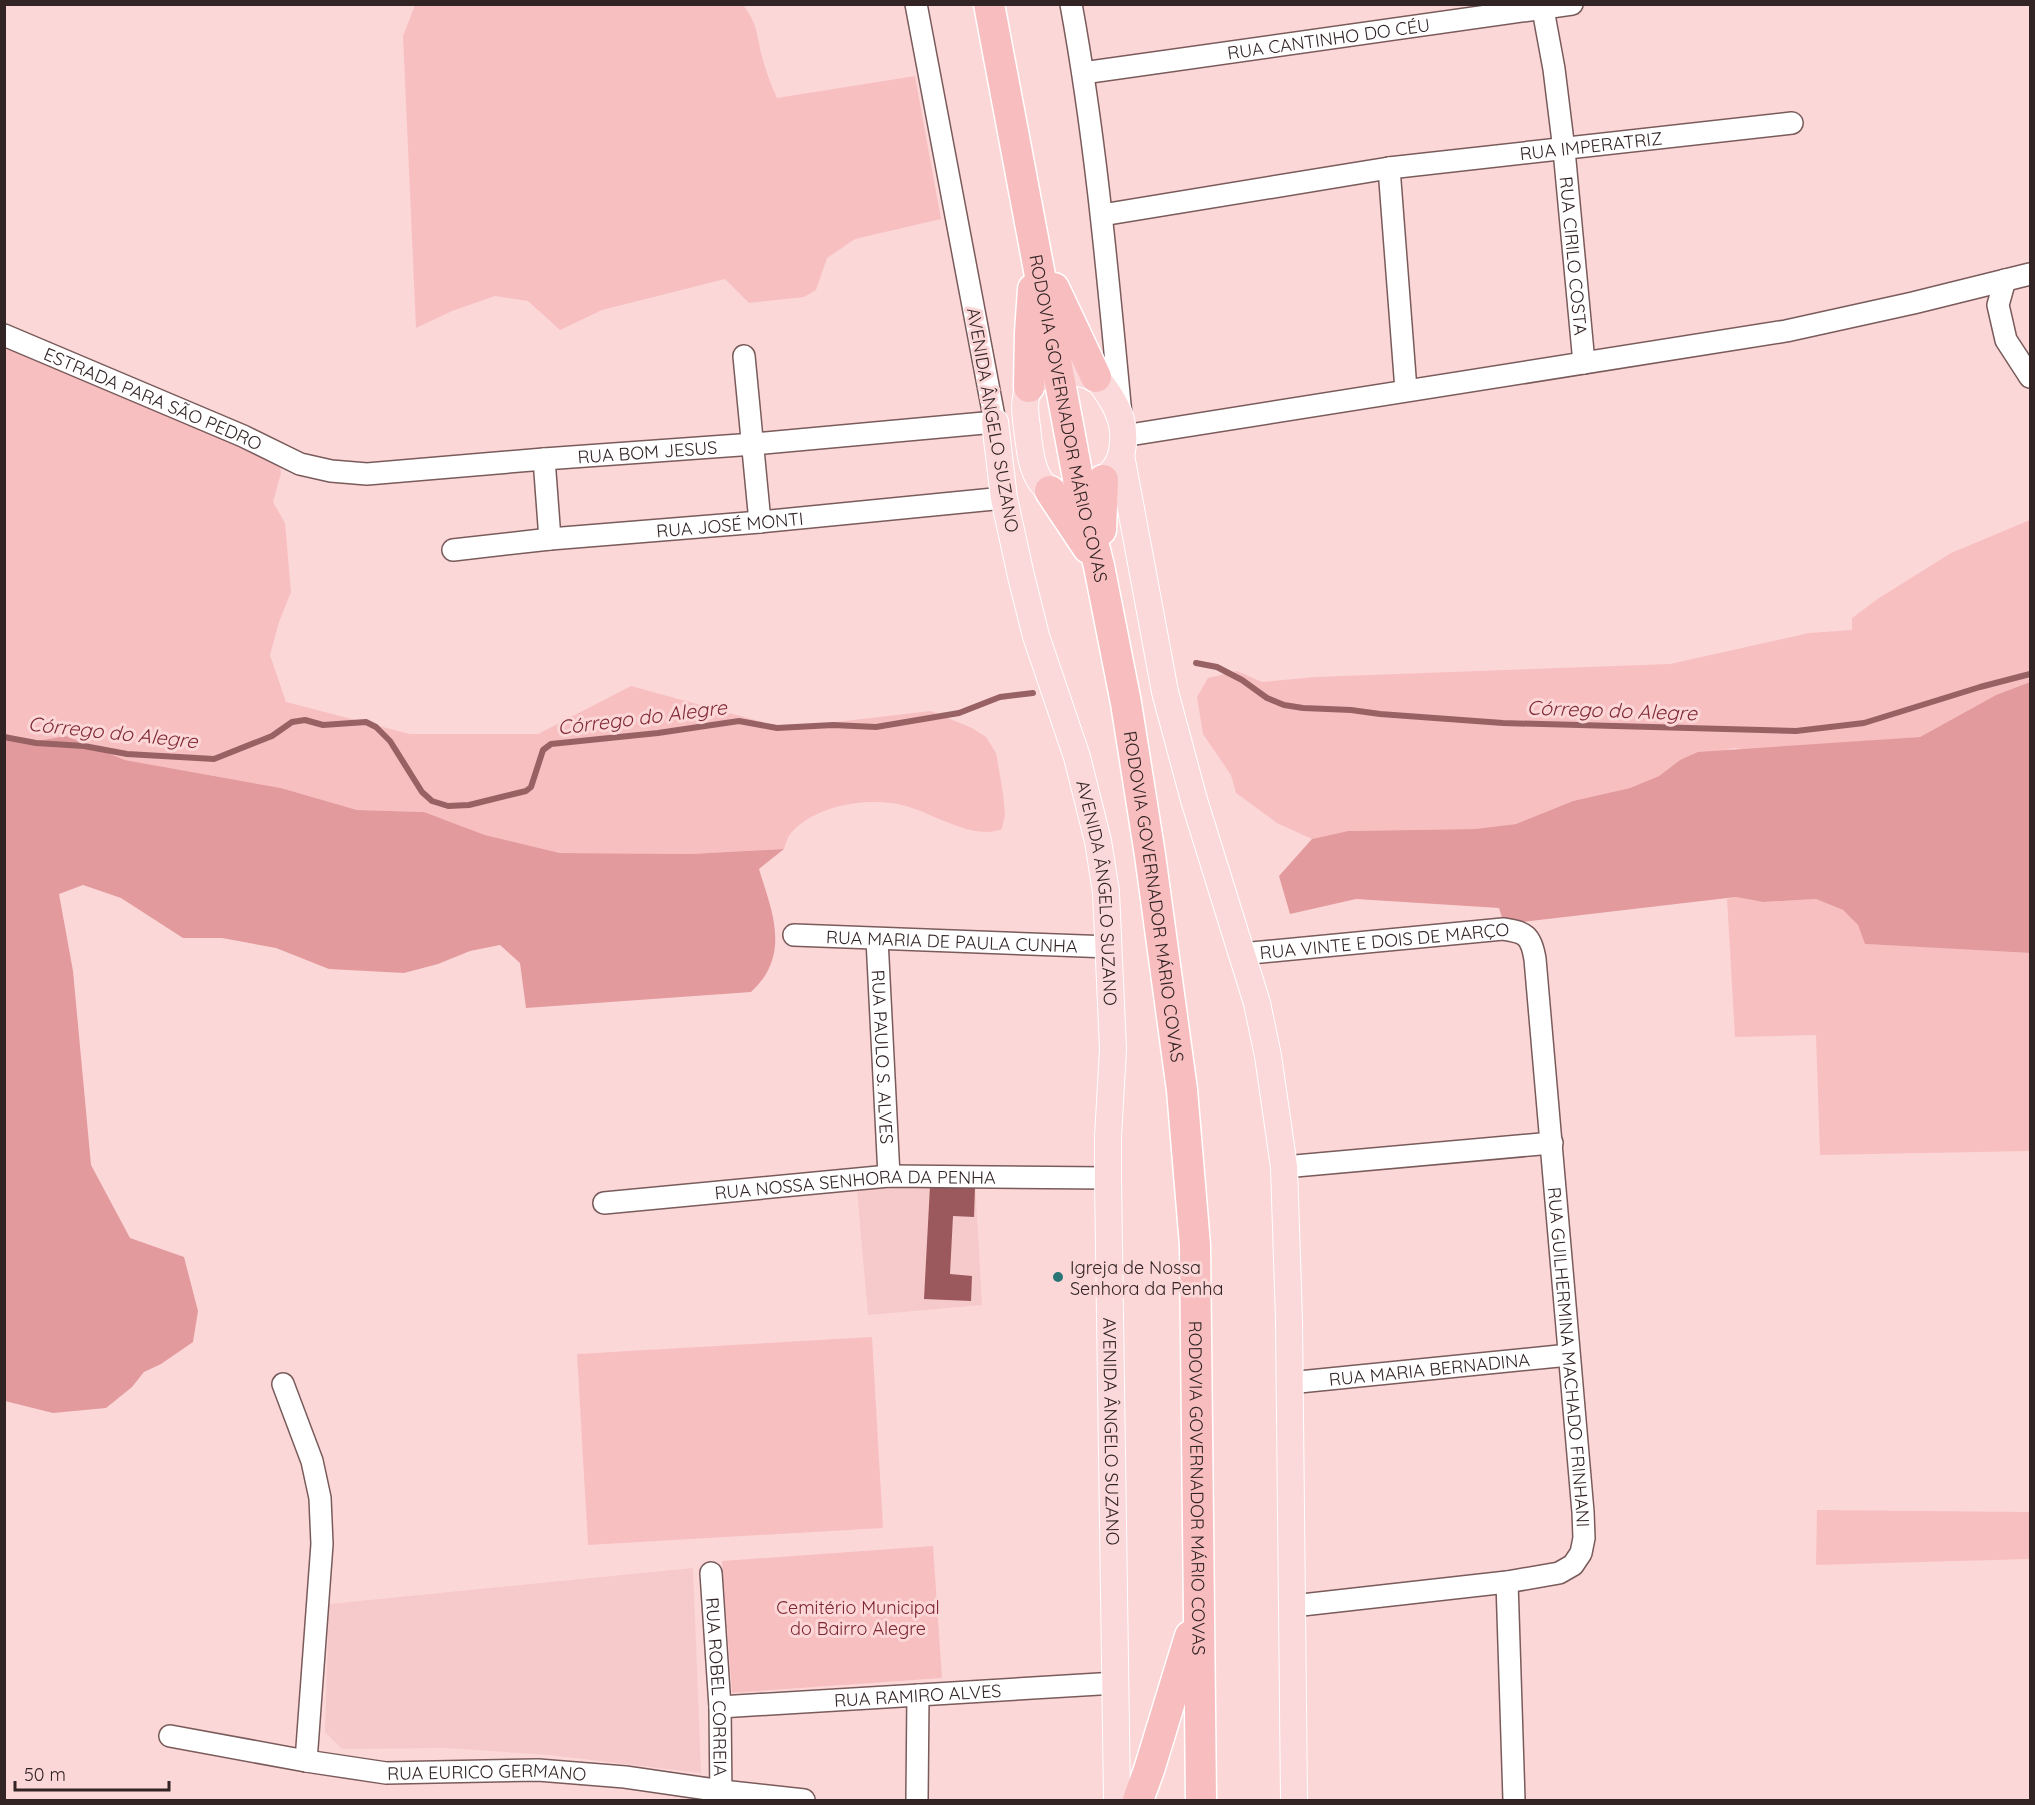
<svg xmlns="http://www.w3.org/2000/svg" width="2035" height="1805" font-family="Quicksand,sans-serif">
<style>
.built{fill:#f6c9ca}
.green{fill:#f8bfc1}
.forest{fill:#e39a9d}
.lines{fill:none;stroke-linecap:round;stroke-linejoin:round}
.stream{stroke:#986265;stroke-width:6}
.building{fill:#9c595d}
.minor-casing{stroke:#7a5b5b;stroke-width:24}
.major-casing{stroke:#fff;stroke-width:28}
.highway-casing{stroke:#fff;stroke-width:33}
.minor{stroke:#fff;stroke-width:21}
.major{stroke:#fbd8d9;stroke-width:26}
.highway{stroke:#f8bebf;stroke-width:30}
.poi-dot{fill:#2b7576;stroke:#fcd7d8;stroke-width:2}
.labels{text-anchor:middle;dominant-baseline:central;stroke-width:6;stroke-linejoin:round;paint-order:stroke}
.street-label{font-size:18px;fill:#322425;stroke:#fcd7d8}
.poi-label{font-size:18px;fill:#322425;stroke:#fcd7d8;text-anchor:start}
.park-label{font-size:18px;fill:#7c2631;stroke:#fcd7d8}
.water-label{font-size:20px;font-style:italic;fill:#7f2934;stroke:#fcd7d8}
</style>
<rect width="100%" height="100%" fill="#fcd7d8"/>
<path class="built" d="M975,1182L982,1305L868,1315L857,1190Z
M693,1568L701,1773L550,1755L446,1748L342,1749L325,1732L329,1604Z"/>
<path class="green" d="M415,5H743C756,21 757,33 761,53C765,68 770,83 777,98L915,76L941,219L855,239L827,258L816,290L804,297L749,303L725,279L602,310L560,330L528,301L495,296L452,311L416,328L403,36Z
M5,342L277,446L281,473L273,502L285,523L291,592L279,622L270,655L286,702L410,734H538L631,686L784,728L931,711L972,728L986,737L996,753L1003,793L1005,814L1002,829C975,841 934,814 906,806C871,796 816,804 791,833C787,837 786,844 784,849L691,854L560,853L485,835L424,812L357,810L281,788L125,760L66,736L31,742L5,733Z
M2030,520V682L1996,695L1920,737L1747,750L1735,748L1680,760L1659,776L1630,788L1573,801L1516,824L1475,829L1348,831L1312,839L1277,823L1236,793L1231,775L1203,734L1197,697L1208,678L1237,671L1262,682L1315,677L1670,664L1809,633L1852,630V618L1879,598L1951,553Z
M1736,897L1763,902L1816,899L1843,910L1858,925L1866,944L2030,953V1151L1820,1155L1816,1035L1735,1037L1727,899Z
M872,1337L883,1528L588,1545L577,1354Z
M1817,1510L2030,1512V1559L1816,1565Z
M933,1546L942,1678L732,1693L722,1561Z"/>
<path class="forest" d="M2030,682V953L1865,944L1858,925L1843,910L1816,899L1763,902L1736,897L1504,924L1499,908L1356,899L1290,914L1279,876L1312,839L1348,831L1475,829L1516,824L1573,801L1630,788L1659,776L1680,760L1698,752L1920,737L1996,695Z
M4,733L31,742L66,736L125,760L281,788L357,810L424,812L485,835L560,853L691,854L784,849L759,869C769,903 786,940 766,974C762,981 756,987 751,992L526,1008L520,963L500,945L470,951L438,964L404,973L329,969L276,948L222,938H183L121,898L83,885L59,894L73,971L91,1165L130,1238L184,1257L198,1311L193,1342L161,1364L144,1372L132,1387L106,1408L53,1413L5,1401Z"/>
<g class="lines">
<path class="stream" d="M1196,663L1217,667L1242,680L1267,698L1284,705L1303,708L1351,710L1380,714L1503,723L1796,731L1864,723L1980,687L2030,674
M4,737L36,743L84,746L127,754L214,759L272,736L292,722L305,720L323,725L366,722L376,727L390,741L422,792L432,801L448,806L469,805L526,791L531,787L543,750L551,744L658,733L739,721L777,728L833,725L876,727L959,713L1000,697L1033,693"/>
</g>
<path class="building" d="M930,1186L975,1188L974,1217L953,1216L950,1274L972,1276L971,1301L924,1299Z"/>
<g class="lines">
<g class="minor-casing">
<g id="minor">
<path d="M1071,4C1096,140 1108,278 1121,415"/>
<path id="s1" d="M1542,4L1554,69L1564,150L1584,363"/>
<path id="s2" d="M1083,73L1572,4"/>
<path d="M1389,168L1406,390"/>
<path id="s3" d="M1102,215L1389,168L1792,123"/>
<path d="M2005,280L1998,305L2006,340L2030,377"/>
<path id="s4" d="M4,335L243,436L300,464L331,471L367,474L544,459L754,444L995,422L916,4"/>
<path d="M744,356L760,522"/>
<path d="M1123,436L1786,331L1913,303L2030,274"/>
<path d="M544,459L550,539"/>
<path id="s5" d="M453,550L550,539L760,522L1004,498"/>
<path id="s6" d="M794,935L1110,947"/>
<path id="s7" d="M877,939L889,1176"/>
<path id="s8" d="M1241,954L1503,929C1525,932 1531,935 1535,959L1583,1512L1584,1538L1581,1553L1573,1565L1559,1573L1507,1582L1293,1606"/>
<path d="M1284,1167L1552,1143"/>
<path id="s9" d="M604,1203L889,1176L1108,1178"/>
<path id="s10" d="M1289,1383L1569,1355"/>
<path d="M283,1384L312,1461L320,1498L322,1544L306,1761"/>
<path id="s11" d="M711,1573L720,1707L721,1800"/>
<path d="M1507,1582L1514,1800"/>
<path id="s12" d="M720,1707L1116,1683"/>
<path id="s13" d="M170,1736L306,1761L386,1773L538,1770L625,1777L722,1791L804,1800"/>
<path d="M917,1800L918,1695"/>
</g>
</g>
<g class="major-casing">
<g id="major">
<path d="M1059,369L1096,377C1106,390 1116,403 1121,420C1125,434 1124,456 1115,468C1099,491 1061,508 1041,482C1029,465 1029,439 1026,420C1022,388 1030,379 1059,369Z"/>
<path id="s14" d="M995,422L1004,498L1021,576L1036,636L1077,757L1098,841L1106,892L1113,1049L1108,1137V1178L1117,1800"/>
<path d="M1121,455L1165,692L1194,800L1257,1003L1268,1056L1284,1167L1289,1320L1294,1800"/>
</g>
</g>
<g class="highway-casing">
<g id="highway">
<path id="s15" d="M989,4L1081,494L1099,566L1126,703L1150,855L1182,1090L1195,1245L1201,1800"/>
<path d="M1054,288L1096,377"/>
<path d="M1029,387L1030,333L1033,289"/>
<path d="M1050,491L1088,548"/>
<path d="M1101,530L1103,480"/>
<path d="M1138,1800L1149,1770L1190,1636"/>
</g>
</g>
<use href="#minor" class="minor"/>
<use href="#major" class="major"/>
<use href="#highway" class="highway"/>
</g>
<circle class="poi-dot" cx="1058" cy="1277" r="6"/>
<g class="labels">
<g class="street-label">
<text stroke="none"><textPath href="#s2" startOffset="248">RUA CANTINHO DO CÉU</textPath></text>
<text stroke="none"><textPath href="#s3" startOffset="494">RUA IMPERATRIZ</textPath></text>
<text stroke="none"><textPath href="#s1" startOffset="254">RUA CIRILO COSTA</textPath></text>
<text stroke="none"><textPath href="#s4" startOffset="162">ESTRADA PARA SÃO PEDRO</textPath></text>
<text stroke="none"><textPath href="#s15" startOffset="422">RODOVIA GOVERNADOR MÁRIO COVAS</textPath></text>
<text transform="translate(993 420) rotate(80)">AVENIDA ÂNGELO SUZANO</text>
<text stroke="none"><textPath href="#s4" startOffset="672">RUA BOM JESUS</textPath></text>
<text stroke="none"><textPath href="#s5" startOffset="278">RUA JOSÉ MONTI</textPath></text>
<text stroke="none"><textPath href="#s14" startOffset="484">AVENIDA ÂNGELO SUZANO</textPath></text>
<text stroke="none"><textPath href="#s15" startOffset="908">RODOVIA GOVERNADOR MÁRIO COVAS</textPath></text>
<text stroke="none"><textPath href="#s6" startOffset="158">RUA MARIA DE PAULA CUNHA</textPath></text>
<text stroke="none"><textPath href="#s8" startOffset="144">RUA VINTE E DOIS DE MARÇO</textPath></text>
<text stroke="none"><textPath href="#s7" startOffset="118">RUA PAULO S. ALVES</textPath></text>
<text stroke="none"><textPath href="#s9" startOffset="252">RUA NOSSA SENHORA DA PENHA</textPath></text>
<text stroke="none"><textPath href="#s8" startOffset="712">RUA GUILHERMINA MACHADO FRINHANI</textPath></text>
<text stroke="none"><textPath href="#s10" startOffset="141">RUA MARIA BERNADINA</textPath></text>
<text stroke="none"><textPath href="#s14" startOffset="1024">AVENIDA ÂNGELO SUZANO</textPath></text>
<text stroke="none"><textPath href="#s15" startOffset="1502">RODOVIA GOVERNADOR MÁRIO COVAS</textPath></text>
<text stroke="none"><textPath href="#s11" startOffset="114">RUA ROBEL CORREIA</textPath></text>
<text stroke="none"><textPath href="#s12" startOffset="198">RUA RAMIRO ALVES</textPath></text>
<text stroke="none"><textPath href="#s13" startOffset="320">RUA EURICO GERMANO</textPath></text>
</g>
<g class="poi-label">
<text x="1070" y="1267">Igreja de Nossa<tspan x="1070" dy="21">Senhora da Penha</tspan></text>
</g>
<g class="park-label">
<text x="858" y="1607">Cemitério Municipal<tspan x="858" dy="21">do Bairro Alegre</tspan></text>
</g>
<g class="water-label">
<text transform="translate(1612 710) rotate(2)">Córrego do Alegre</text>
<text transform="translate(642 717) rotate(-7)">Córrego do Alegre</text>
<text transform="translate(113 732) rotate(6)">Córrego do Alegre</text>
</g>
</g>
<rect width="2035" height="1805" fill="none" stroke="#322425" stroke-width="12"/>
<path d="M15 1781v9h154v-9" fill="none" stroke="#322425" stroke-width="3"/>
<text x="24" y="1781" font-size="18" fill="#322425" stroke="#fcd7d8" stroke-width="4.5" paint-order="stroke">50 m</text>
</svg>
